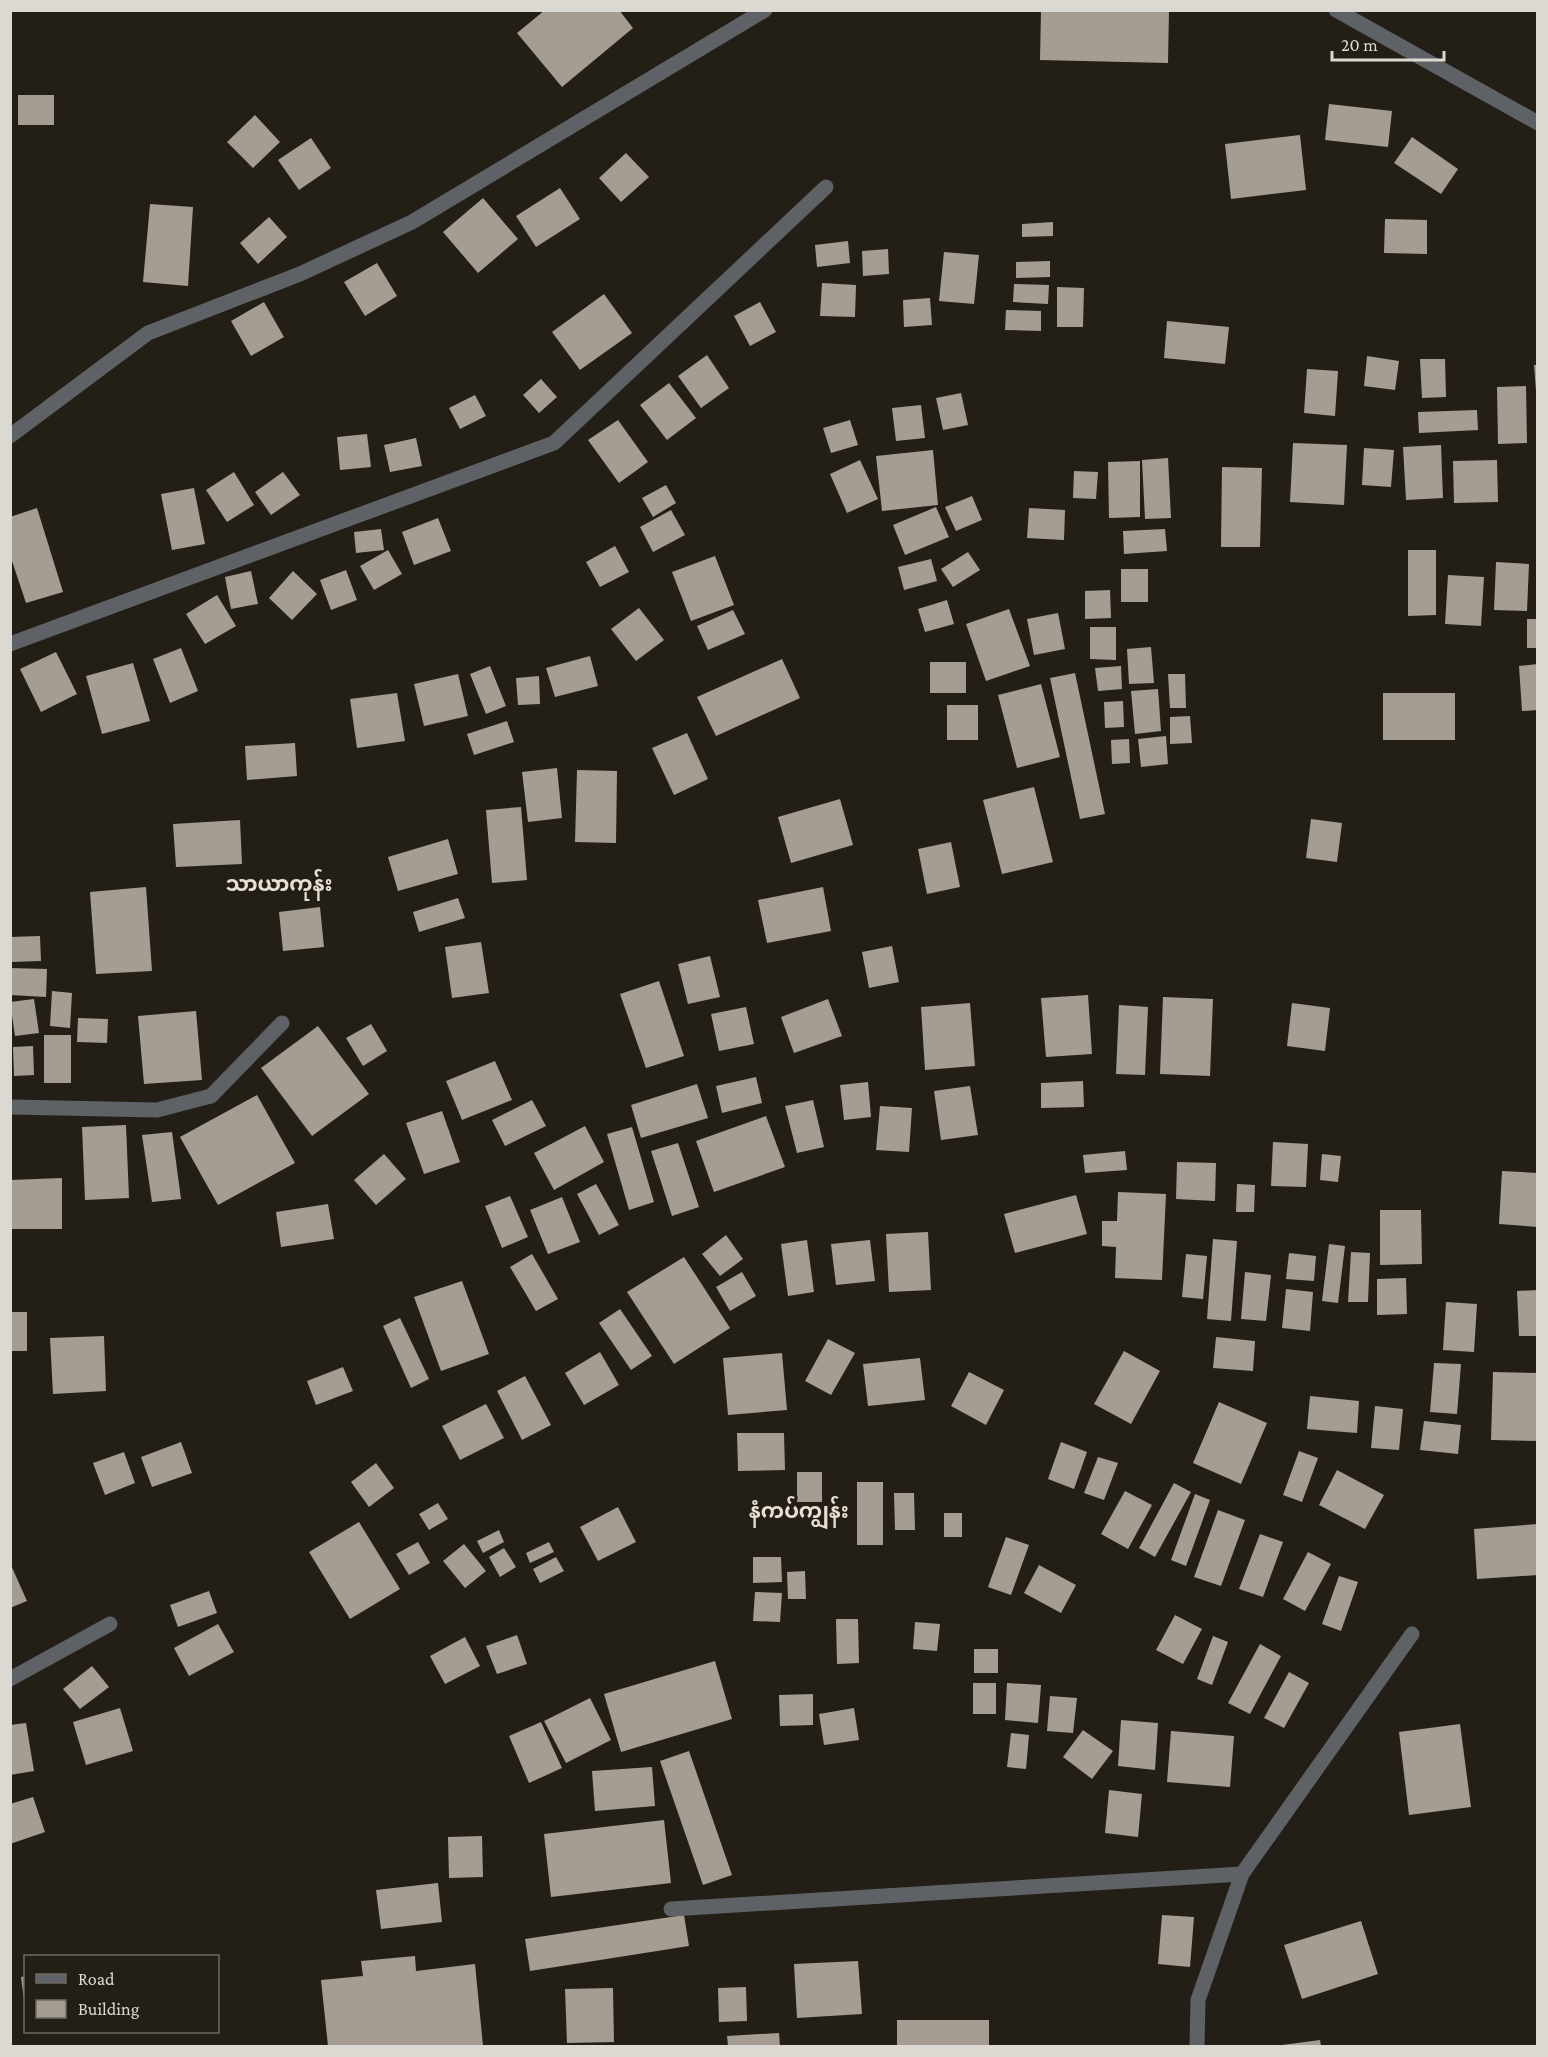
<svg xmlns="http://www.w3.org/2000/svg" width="1548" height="2057" font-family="'Crimson Pro','Noto Sans Myanmar',serif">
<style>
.building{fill:#a59d92}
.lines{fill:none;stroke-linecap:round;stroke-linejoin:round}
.street{stroke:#5e6266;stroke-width:15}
.labels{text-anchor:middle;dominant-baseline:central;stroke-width:6;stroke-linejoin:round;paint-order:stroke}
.quarter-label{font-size:21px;font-weight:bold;fill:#e7dfd3;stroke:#241f16}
</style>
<rect width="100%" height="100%" fill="#241f16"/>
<path class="building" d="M545,10H619L633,28L562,87L517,33Z
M1041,10H1169L1168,63L1040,60Z
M18,95H54V125H18Z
M1329,104L1392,111L1388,147L1325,140Z
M255,115L280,142L253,168L227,142Z
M1300,135L1306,190L1231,199L1225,144Z
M1412,137L1458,169L1441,194L1394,163Z
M311,138L331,168L299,190L278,160Z
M626,153L649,177L621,202L599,178Z
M560,188L580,219L536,247L516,216Z
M483,198L518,239L478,273L443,232Z
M150,204L193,207L188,286L143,282Z
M269,217L287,237L258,264L240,243Z
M1385,219L1427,220V254L1384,253Z
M1053,222V236L1022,237V224Z
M848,241L850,263L817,267L815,245Z
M888,249L889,274L863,276L862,251Z
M944,252L979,255L974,304L939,301Z
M1050,261V277L1016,278V262Z
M377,263L397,296L365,316L344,282Z
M822,283L856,285L855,317L820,316Z
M1014,284L1049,285L1048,304L1013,302Z
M1057,287L1084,288L1083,327H1057Z
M604,294L632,333L580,370L552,332Z
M930,298L932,325L904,327L903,300Z
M264,302L284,337L251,356L231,321Z
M760,302L776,332L750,346L734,316Z
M1006,310L1041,311V331L1005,330Z
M1167,321L1229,327L1225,364L1164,358Z
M707,355L729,388L701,408L678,376Z
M1367,356L1399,361L1395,390L1364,386Z
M1420,359H1445L1446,397L1422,398Z
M1534,365H1538V391H1536Z
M1307,369L1338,371L1335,416L1304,413Z
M541,379L557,397L539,413L523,395Z
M669,383L696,418L667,440L640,405Z
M1526,386L1527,443L1498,444L1497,387Z
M961,393L968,425L943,430L936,398Z
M475,395L486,416L460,429L449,408Z
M921,405L925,438L896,441L892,408Z
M1477,410L1478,430L1419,433L1418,412Z
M618,420L648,462L619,483L588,440Z
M850,420L858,445L831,453L823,428Z
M367,434L371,467L340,470L337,437Z
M416,438L422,466L390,472L384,445Z
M1293,443L1347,445L1344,505L1290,502Z
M1441,445L1443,498L1406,500L1403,447Z
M1364,448L1394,450L1391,487L1362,485Z
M933,450L938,505L882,511L876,456Z
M1168,458L1171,518L1145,519L1142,460Z
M860,460L878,499L847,513L830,474Z
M1497,460L1498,502L1454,503L1453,461Z
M1140,461V517L1109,518L1108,462Z
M1222,467L1262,468L1260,547H1221Z
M1074,471L1098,472L1096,499L1073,498Z
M234,472L254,505L227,522L206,490Z
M283,472L300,495L271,515L255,492Z
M666,485L676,503L653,517L642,498Z
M194,488L205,544L172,550L161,494Z
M972,496L982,520L956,531L945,507Z
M936,507L949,537L905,555L893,525Z
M37,508L63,592L26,603L10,555V517Z
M1029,508L1065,510L1064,540L1027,538Z
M671,510L685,535L653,552L640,527Z
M438,518L451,551L414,565L402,532Z
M381,529L384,550L356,553L354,532Z
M1165,529L1167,551L1124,554L1123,531Z
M615,546L629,572L600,587L586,562Z
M388,550L402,574L374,590L360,566Z
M1408,550H1436V615L1408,616Z
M968,552L980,570L953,587L941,569Z
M715,556L734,605L691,621L672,572Z
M931,559L937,581L904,590L898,567Z
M1496,562L1529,564L1527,611L1494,610Z
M1121,569H1148V602H1121Z
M346,570L357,600L331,610L320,580Z
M251,571L258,604L231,609L225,577Z
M293,571L317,594L292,620L269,598Z
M1448,575L1484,577L1481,626L1445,624Z
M1110,590L1111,618L1085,619V591Z
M217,595L236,626L205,644L186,614Z
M947,600L954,624L925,632L918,609Z
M639,608L664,640L636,661L611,629Z
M1009,609L1030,666L986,681L966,624Z
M733,610L745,634L708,650L697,626Z
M1058,613L1065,649L1034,655L1027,619Z
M1527,619H1538V648H1527Z
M1090,627H1116V660L1090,659Z
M1151,647L1154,683L1129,684L1127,649Z
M181,648L198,691L170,703L153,659Z
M56,652L77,694L41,712L20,669Z
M590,656L598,686L555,697L546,668Z
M782,659L800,698L716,736L697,697Z
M930,662H966V693H930Z
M133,663L150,721L102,734L86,676Z
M1538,664V710L1522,711L1519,666Z
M490,666L506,706L486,714L470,674Z
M1121,666L1122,689L1098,691L1095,668Z
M1075,673L1105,814L1080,819L1050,678Z
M458,674L468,716L424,726L414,684Z
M1168,674H1185L1186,708H1170Z
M539,676L540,704L518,705L516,678Z
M1041,684L1060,757L1017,768L998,695Z
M1158,689L1161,731L1135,734L1131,691Z
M397,693L405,741L357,748L350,699Z
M1383,693H1455V740H1383Z
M1123,701L1124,727L1105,728L1104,702Z
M947,705H978V740H947Z
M1190,716L1192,743L1170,744V717Z
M507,721L514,742L474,755L467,734Z
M687,733L708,779L674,795L652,748Z
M1166,736L1168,764L1141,767L1138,739Z
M1129,739L1130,763L1112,764L1111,740Z
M295,743L297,776L247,780L245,746Z
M557,768L562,818L528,822L522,772Z
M577,770L617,771L616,843L575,842Z
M1034,787L1053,862L1002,874L983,800Z
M840,799L853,845L791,863L778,817Z
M521,807L527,880L492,883L486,810Z
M1311,819L1342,823L1337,862L1306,858Z
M240,820L242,864L176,867L173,824Z
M448,839L458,874L398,891L388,857Z
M951,842L960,887L927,894L918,849Z
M146,887L152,971L96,974L90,892Z
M823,887L831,931L767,943L758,900Z
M458,898L465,918L419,932L413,912Z
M320,907L324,947L283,951L279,912Z
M40,936L41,961L10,962V937Z
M481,942L489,993L452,998L445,947Z
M892,946L899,982L869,988L862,952Z
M710,956L720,997L688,1004L678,964Z
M10,968L47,969L46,997L10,995Z
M659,981L684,1056L646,1068L620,994Z
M52,991L72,993L70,1028L50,1026Z
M1088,995L1092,1054L1046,1057L1041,998Z
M1163,997L1213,999L1210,1076L1160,1074Z
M34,999L39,1033L15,1036L10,1002Z
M828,999L842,1036L794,1053L781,1017Z
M970,1003L975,1066L925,1070L921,1007Z
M1292,1003L1330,1008L1325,1051L1287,1046Z
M1119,1005L1148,1007L1145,1075L1116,1074Z
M746,1007L754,1044L719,1051L711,1014Z
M196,1011L202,1080L144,1084L138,1016Z
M78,1018L108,1019L107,1043L77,1042Z
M371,1024L387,1051L363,1066L346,1038Z
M318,1026L369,1094L312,1136L261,1068Z
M44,1035H71V1083H44Z
M33,1046L34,1075L14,1076L13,1047Z
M495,1061L512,1100L462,1120L446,1081Z
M756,1077L762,1103L722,1113L716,1086Z
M1083,1081L1084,1107L1041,1108V1083Z
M868,1082L871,1117L844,1120L840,1085Z
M697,1084L708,1118L641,1138L631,1105Z
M970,1086L978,1135L941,1140L934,1091Z
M257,1095L295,1163L218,1205L180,1137Z
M532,1100L546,1126L505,1146L492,1120Z
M813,1100L824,1147L797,1153L785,1106Z
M880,1106L912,1108L909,1152L876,1150Z
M442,1111L460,1162L424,1174L406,1123Z
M766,1116L785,1167L714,1192L696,1141Z
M126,1125L129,1198L85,1200L82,1127Z
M585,1126L604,1162L554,1190L534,1153Z
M632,1127L654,1202L629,1210L607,1134Z
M172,1132L181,1199L152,1202L142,1135Z
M1273,1142L1308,1144L1306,1187L1271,1186Z
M678,1143L699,1207L672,1216L651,1151Z
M1125,1151L1127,1170L1085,1173L1083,1155Z
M384,1154L406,1179L376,1205L354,1180Z
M1322,1154L1341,1156L1338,1182L1320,1180Z
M1177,1162L1216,1163L1215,1201L1176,1199Z
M1502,1171L1538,1173V1227L1499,1224Z
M62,1178V1229H10V1180Z
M596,1184L619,1225L599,1235L577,1194Z
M1237,1184L1255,1185L1254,1212H1236Z
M1118,1192L1166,1194L1162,1280L1115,1278L1116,1247L1102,1246V1221H1117Z
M1076,1195L1087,1234L1015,1253L1004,1214Z
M510,1196L528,1237L502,1248L485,1206Z
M562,1197L580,1242L548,1254L530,1210Z
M328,1204L334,1239L281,1247L276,1212Z
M1380,1210H1421L1422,1264L1380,1265Z
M928,1232L931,1290L889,1292L886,1234Z
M726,1235L743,1259L720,1276L702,1254Z
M1213,1239L1237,1241L1231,1321L1207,1319Z
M807,1240L814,1292L788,1296L781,1244Z
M870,1240L875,1281L836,1285L831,1244Z
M1329,1244L1345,1246L1338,1303L1322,1301Z
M1351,1252L1370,1253L1368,1302H1348Z
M1289,1253L1316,1256L1314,1281L1286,1279Z
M532,1254L558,1299L536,1311L510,1267Z
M1186,1254L1207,1256L1203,1299L1182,1297Z
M684,1257L730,1328L674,1364L627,1292Z
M742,1272L756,1296L730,1311L716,1287Z
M1245,1272L1271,1275L1266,1321L1241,1319Z
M1406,1278L1407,1314L1377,1315V1279Z
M462,1281L489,1354L441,1371L414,1297Z
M1286,1289L1313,1292L1310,1331L1282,1328Z
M1538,1290V1336H1519L1517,1291Z
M1446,1302L1477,1304L1474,1352L1443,1350Z
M620,1309L652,1356L631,1370L599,1323Z
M10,1312H27V1351H10Z
M400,1318L429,1379L411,1388L383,1326Z
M104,1336L106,1391L53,1394L50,1338Z
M1216,1337L1255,1341L1253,1371L1213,1368Z
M828,1339L855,1353L831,1395L805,1381Z
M1124,1351L1160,1371L1131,1424L1094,1404Z
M600,1352L619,1385L584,1405L565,1373Z
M782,1353L787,1410L728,1415L723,1358Z
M920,1358L925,1400L868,1406L863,1364Z
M1434,1363L1461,1364L1457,1414L1430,1412Z
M343,1367L353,1391L316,1405L307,1381Z
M969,1372L1004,1390L986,1425L951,1406Z
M1493,1372L1538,1373V1441L1491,1440Z
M525,1376L551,1425L522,1440L497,1391Z
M1310,1396L1359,1401L1357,1433L1307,1429Z
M1219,1402L1267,1423L1241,1484L1193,1463Z
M486,1404L504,1438L460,1460L442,1426Z
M1375,1406L1403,1409L1399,1450L1371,1448Z
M1424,1421L1461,1425L1458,1454L1420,1450Z
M737,1433H784L785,1470L738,1471Z
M181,1442L192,1473L152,1487L141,1457Z
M1061,1442L1087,1452L1074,1489L1048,1479Z
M1299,1451L1318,1458L1302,1502L1283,1495Z
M124,1452L135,1483L105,1495L93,1463Z
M1098,1457L1118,1463L1104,1500L1084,1493Z
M376,1463L394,1488L369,1507L351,1482Z
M1337,1470L1384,1495L1365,1529L1319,1505Z
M797,1472H822V1502H797Z
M857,1482H883V1545H857Z
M1174,1483L1191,1492L1155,1557L1139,1548Z
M1125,1491L1152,1505L1128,1549L1101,1534Z
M894,1493H914L915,1530H895Z
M1195,1494L1210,1500L1186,1566L1171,1560Z
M438,1503L448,1519L429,1530L419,1514Z
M618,1507L636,1542L598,1561L580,1527Z
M1218,1510L1245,1520L1221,1586L1194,1577Z
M944,1513H962V1537H944Z
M359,1522L400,1589L350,1619L309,1552Z
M1538,1524V1575L1477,1579L1474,1529Z
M499,1530L504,1542L483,1553L477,1541Z
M1260,1534L1283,1542L1263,1597L1239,1589Z
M1006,1537L1029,1545L1011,1595L988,1587Z
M418,1542L430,1563L409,1575L396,1554Z
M549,1542L554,1552L530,1563L526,1553Z
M464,1544L486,1571L465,1588L443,1561Z
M504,1548L516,1567L500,1577L489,1557Z
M1308,1552L1331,1564L1305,1611L1283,1599Z
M556,1557L564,1571L540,1583L533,1569Z
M753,1557H781L782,1582L753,1583Z
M10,1563L27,1601L10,1608Z
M1039,1565L1076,1585L1061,1613L1024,1593Z
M805,1571L806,1599H788L787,1572Z
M1339,1576L1358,1582L1341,1631L1322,1624Z
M209,1591L217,1613L178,1627L170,1605Z
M755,1592L782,1593L780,1622L753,1621Z
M1175,1615L1202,1629L1183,1664L1156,1650Z
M836,1619H858L859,1663L837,1664Z
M915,1622L940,1624L937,1651L913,1649Z
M218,1624L234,1652L189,1676L174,1648Z
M517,1635L527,1664L497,1674L486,1646Z
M1213,1636L1228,1642L1212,1685L1197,1679Z
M465,1637L480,1666L445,1684L430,1656Z
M1260,1644L1281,1656L1250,1714L1228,1703Z
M974,1649H998V1673H974Z
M715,1661L732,1719L621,1752L604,1694Z
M92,1666L109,1687L80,1709L63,1689Z
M1289,1672L1309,1683L1284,1728L1264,1718Z
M973,1683H996V1714H973Z
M1007,1683L1041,1685L1038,1723L1005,1720Z
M813,1694V1725L780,1726L779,1695Z
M1050,1696L1077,1698L1073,1733L1047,1731Z
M590,1698L611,1740L566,1763L544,1721Z
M120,1708L133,1751L86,1765L73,1722Z
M854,1708L859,1740L824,1745L819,1714Z
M1121,1720L1158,1723L1155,1770L1118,1766Z
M541,1722L562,1768L529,1783L509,1736Z
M26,1723L34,1771L10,1775V1725Z
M1460,1724L1471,1807L1409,1815L1399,1732Z
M1083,1730L1113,1751L1092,1779L1063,1757Z
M1171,1731L1234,1736L1230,1787L1167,1782Z
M1011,1733L1029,1735L1026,1769L1007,1767Z
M689,1751L732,1875L703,1885L660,1761Z
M652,1767L655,1806L595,1811L592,1771Z
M1109,1790L1142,1794L1138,1837L1105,1833Z
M33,1797L45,1832L10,1844V1804Z
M664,1820L671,1883L551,1897L544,1834Z
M482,1836L483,1877L449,1878L448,1837Z
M438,1883L442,1922L381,1929L376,1890Z
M684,1915L689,1946L530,1971L525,1939Z
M1162,1915L1194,1917L1190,1967L1158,1964Z
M1361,1921L1378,1974L1302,1999L1284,1945Z
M415,1956L416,1971L475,1964L483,2046H328L321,1980L363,1976L361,1961Z
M858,1961L862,2014L797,2018L794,1964Z
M26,1976V2000H24L21,1977Z
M746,1987L747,2021L719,2022L718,1988Z
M613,1988L614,2042L567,2043L565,1989Z
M897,2020H989V2046H897Z
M779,2033L780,2046H728L727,2036Z
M1320,2040L1321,2046H1282V2045Z"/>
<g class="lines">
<path class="street" d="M1336,10L1538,123
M10,436L148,333L300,274L412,222L765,10
M10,644L554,443L826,187
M10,1107L157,1110L211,1096L282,1023
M10,1679L110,1624
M671,1909L1242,1874
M1197,2046L1198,2000L1242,1874L1412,1634"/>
</g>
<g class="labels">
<g class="quarter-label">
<text x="279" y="884">သာယာကုန်း</text>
<text x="799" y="1511">နံကပ်ကျွန်း</text>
</g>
</g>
<rect width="1548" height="2057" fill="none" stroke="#dcd8d2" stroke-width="24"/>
<rect x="24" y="1955" width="195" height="78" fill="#241f16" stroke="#6e6961" stroke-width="1.5"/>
<rect x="36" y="1974" width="30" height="9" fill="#5e6266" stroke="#6e6961" stroke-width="1.5"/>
<text x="78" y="1985" font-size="18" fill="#dcd8d2">Road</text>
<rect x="36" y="2000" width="30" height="18" fill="#a59d92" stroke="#6e6961" stroke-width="1.5"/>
<text x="78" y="2015" font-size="18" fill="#dcd8d2">Building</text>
<path d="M1332 51v9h112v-9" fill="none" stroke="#dcd8d2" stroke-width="3"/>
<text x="1341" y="51" font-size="18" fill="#dcd8d2" stroke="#241f16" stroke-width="4.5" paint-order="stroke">20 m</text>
</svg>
